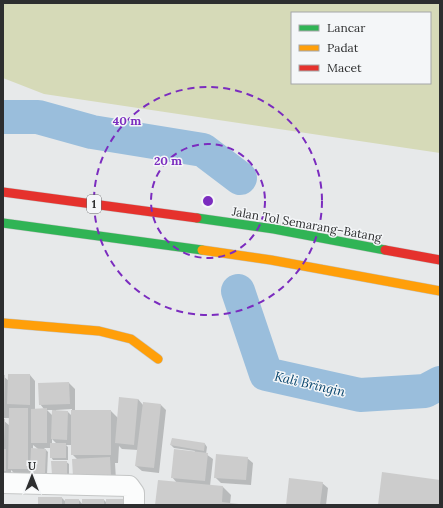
<svg xmlns="http://www.w3.org/2000/svg" width="443" height="508" font-family="Lora,serif">
<style>
.green{fill:#d6dab8;fill-rule:evenodd}
.shadow{fill:#0003;fill-rule:evenodd}
.lines{fill:none;stroke-linecap:round;stroke-linejoin:round}
.river{stroke:#9abedc;stroke-width:34}
.building{fill:#ccc}
.street-casing{stroke:#c4c6c6;stroke-width:22}
.fast-casing{stroke:#c4c6c6;stroke-width:10}
.slow-casing{stroke:#c4c6c6;stroke-width:10}
.jam-casing{stroke:#c4c6c6;stroke-width:10}
.street{stroke:#fbfcfc;stroke-width:20}
.fast{stroke:#30b455;stroke-width:9}
.slow{stroke:#ff9f0a;stroke-width:9}
.jam{stroke:#e5322d;stroke-width:9}
.ring{fill:none;stroke:#7b2cbf;stroke-width:2;stroke-dasharray:7 5}
.labels{text-anchor:middle;dominant-baseline:central;stroke-width:3;stroke-linejoin:round;paint-order:stroke}
.shield{fill:#f4f6f8;stroke:#696a6b;stroke-width:1}
.shield-label{font-size:11px;font-weight:bold;fill:#2d2e2f}
.street-label{font-size:12px;fill:#2d2e2f;stroke:#f4f6f8}
.water-label{font-size:13px;font-style:italic;fill:#04426b;stroke:#f4f6f8}
.centre{fill:#7b2cbf;stroke:#f4f6f8;stroke-width:2}
.ring-label{font-size:12px;text-anchor:middle;font-weight:bold;fill:#7b2cbf;stroke:#f4f6f8;stroke-width:3;stroke-linejoin:round;paint-order:stroke}
</style>
<rect width="100%" height="100%" fill="#e7e9ea"/>
<path class="green" d="M3,3H440V153L44,94L3,78ZM292,13H430V83H292Z"/>
<path class="shadow" d="M30,375L35,381V410L44,409L40,404L39,384L69,383L75,389V411H111L118,418L138,399L143,405H161L166,410L159,473L142,471L136,466L138,450L122,449L119,446L118,463H115L116,480L79,482L78,460L72,454V445H66L68,447V460H53L51,457V448H44L48,452L47,475L15,474L11,470V476H3V420L10,426V418H3V376L9,381ZM72,409V416L68,412L56,411V410ZM47,410H53V416ZM52,439L57,444H52ZM33,445L38,449H33Z
M205,444L207,447L206,454L213,459L210,486L223,487L231,495L230,504L239,505H156L177,483L172,477L194,453L195,451L174,448L171,445Z
M247,458L253,463L251,485L221,483L215,477Z
M65,461L69,464V476L55,477Z
M322,483L328,488L326,505H287Z
M62,498L66,502L79,500L83,505L104,500L107,503L132,505H39Z"/>
<g class="lines">
<path class="river" d="M3,117H38L92,132L203,150L240,178
M238,291L266,374L360,395L425,391L440,383"/>
</g>
<path class="building" d="M8,374H30V405L7,404Z
M3,375H5L4,413H3Z
M69,382L70,404L39,405L38,383Z
M119,397L138,399L134,445L115,443Z
M143,402L161,404L154,468L135,466Z
M9,408H28V469H8Z
M47,408V443H31V409Z
M52,410L68,411L67,440L51,439Z
M71,410H111V455H71Z
M3,419H5L4,440H3Z
M172,438L205,443L204,451L170,445Z
M50,443H66V458H50Z
M31,448L46,449L45,473H30Z
M3,449H6V471H3Z
M174,449L208,453L205,481L171,478Z
M216,454L248,457L246,480L214,478Z
M110,457L111,475L73,477L72,459Z
M51,461H67V474L52,475Z
M382,472L440,480V505H378Z
M289,478L323,482L320,505H286Z
M158,480L223,486L222,502L239,504V505H155Z
M38,497H62V505H38Z
M65,499H79V505H65Z
M82,499H104V505H82Z
M106,499H127V505H106Z"/>
<g class="lines">
<g class="street-casing">
<path id="street" d="M3,483L129,486L134,493V505"/>
</g>
<g class="fast-casing">
<path id="fast" d="M197,218L274,229L385,250
M3,223L202,250"/>
</g>
<g class="slow-casing">
<path id="slow" d="M202,250L271,260L440,291
M3,323L99,331L131,339L158,359"/>
</g>
<g class="jam-casing">
<path id="jam" d="M3,192L197,218
M385,250L440,260"/>
</g>
<use href="#street" class="street"/>
<use href="#fast" class="fast"/>
<use href="#slow" class="slow"/>
<use href="#jam" class="jam"/>
</g>
<g class="ring">
<circle cx="208" cy="201" r="57"/>
<circle cx="208" cy="201" r="114"/>
</g>
<g class="labels">
<rect class="shield" x="87" y="195" width="14" height="18" rx="3"/>
<g class="shield-label">
<text x="94" y="204">1</text>
</g>
<g class="street-label">
<text transform="translate(307 224) rotate(10)">Jalan Tol Semarang–Batang</text>
</g>
<g class="water-label">
<text transform="translate(310 384) rotate(13)">Kali Bringin</text>
</g>
</g>
<circle cx="208" cy="201" r="6" class="centre"/>
<g class="ring-label">
<text x="127" y="125">40 m</text>
<text x="168" y="165">20 m</text>
</g>
<rect width="443" height="508" fill="none" stroke="#2d2e2f" stroke-width="8"/>
<rect x="291" y="12" width="140" height="72" fill="#f4f6f8" stroke="#a4a6a8"/>
<rect x="299" y="25" width="20" height="6" fill="#30b455" stroke="#a4a6a8"/>
<text x="327" y="32" font-size="12" fill="#2d2e2f">Lancar</text>
<rect x="299" y="45" width="20" height="6" fill="#ff9f0a" stroke="#a4a6a8"/>
<text x="327" y="52" font-size="12" fill="#2d2e2f">Padat</text>
<rect x="299" y="65" width="20" height="6" fill="#e5322d" stroke="#a4a6a8"/>
<text x="327" y="72" font-size="12" fill="#2d2e2f">Macet</text>
<g transform="translate(32 476)" stroke="#f4f6f8" stroke-width="3" paint-order="stroke">
<path d="M0-3L7 15L0 10L-7 15Z" fill="#2d2e2f"/>
<text y="-6" font-size="11" font-weight="bold" text-anchor="middle" fill="#2d2e2f">U</text>
</g>
</svg>
